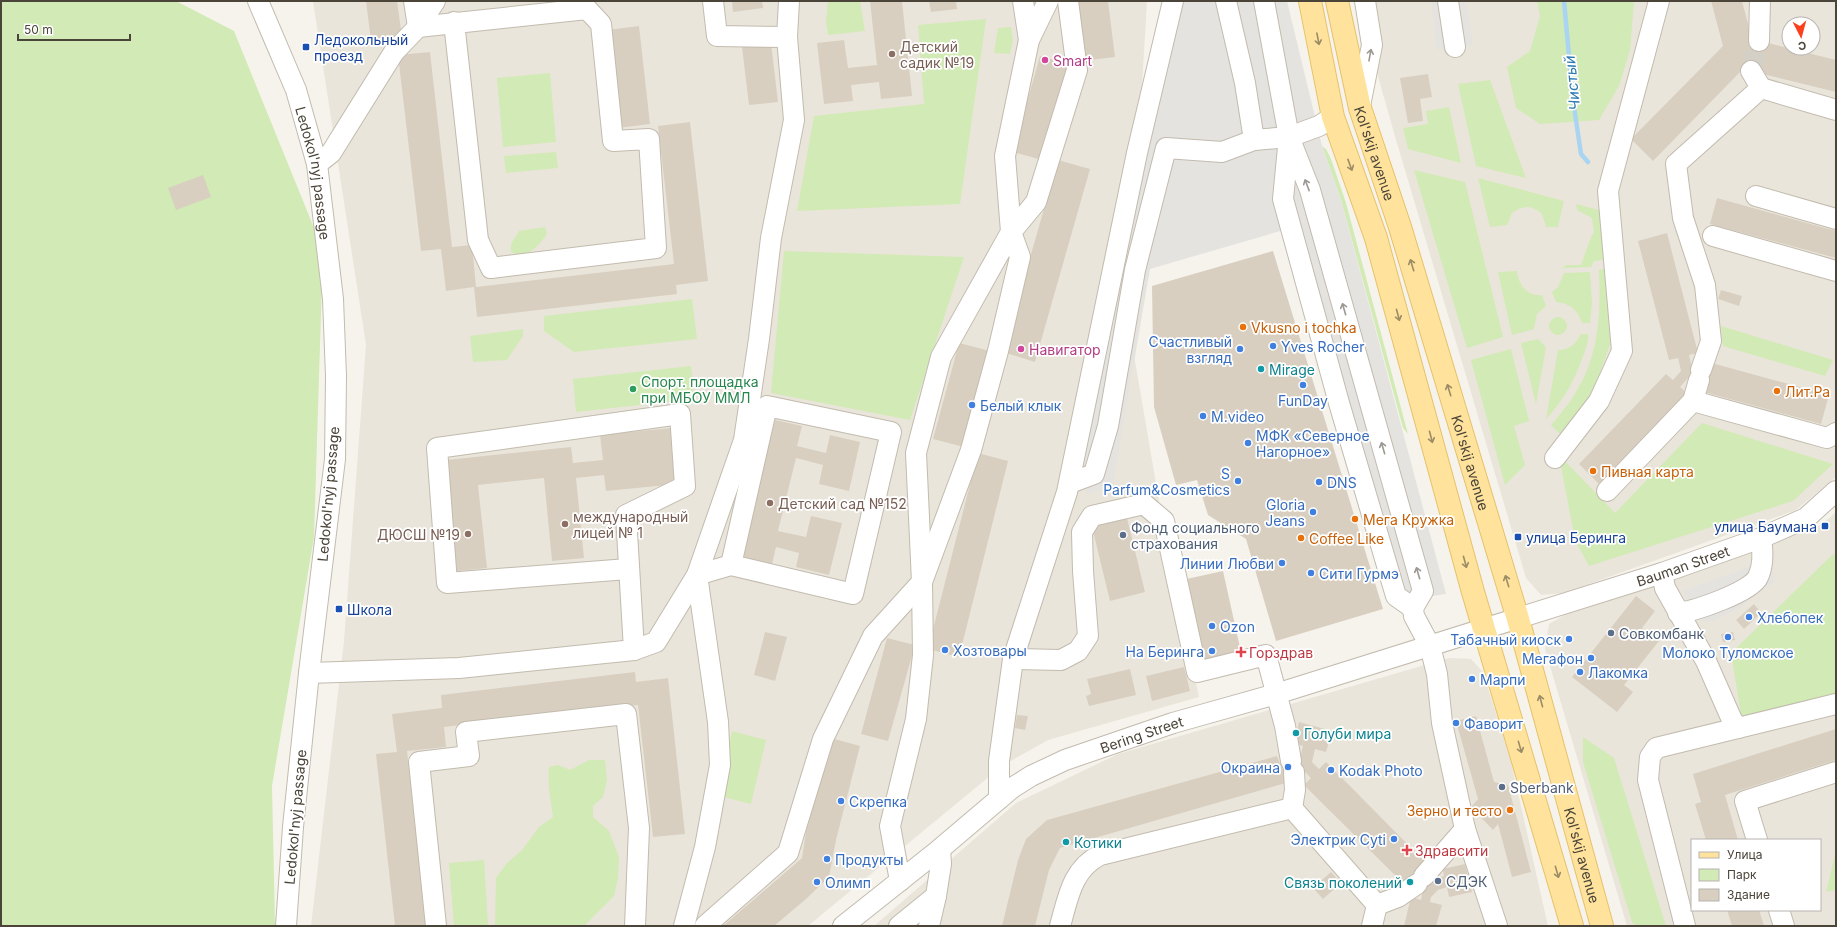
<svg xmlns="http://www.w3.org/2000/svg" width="1837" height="927" font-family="Inter,sans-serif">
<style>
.residential{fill:#eae5da;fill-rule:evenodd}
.green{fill:#d2eab5}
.parking{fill:#e5e3e0}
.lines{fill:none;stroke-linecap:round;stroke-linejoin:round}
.stream{stroke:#a9d4f2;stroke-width:4.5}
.building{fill:#d8cfc1}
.minor-tunnel{stroke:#d4d0c8;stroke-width:20;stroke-dasharray:20 10;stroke-linecap:butt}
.minor-casing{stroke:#c2bbae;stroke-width:22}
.major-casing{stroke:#e6c16a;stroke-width:24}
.minor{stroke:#fff;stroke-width:20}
.major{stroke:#ffe39c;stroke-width:22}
.oneway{stroke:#9c8c66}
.oneway2{stroke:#9c9892}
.transit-dot{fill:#1a4fb4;stroke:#fff;stroke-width:1.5}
.education-dot{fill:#8d6e63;stroke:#fff;stroke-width:1.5}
.hotel-dot{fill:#d1479c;stroke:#fff;stroke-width:1.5}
.food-dot{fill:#e8710a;stroke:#fff;stroke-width:1.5}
.shop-dot{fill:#3f7fe0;stroke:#fff;stroke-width:1.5}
.culture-dot{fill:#0f9aa8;stroke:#fff;stroke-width:1.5}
.leisure-dot{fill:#2e9e5b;stroke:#fff;stroke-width:1.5}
.service-dot{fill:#5c6f8a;stroke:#fff;stroke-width:1.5}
.health-dot{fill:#e0444e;stroke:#fff;stroke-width:1.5}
.labels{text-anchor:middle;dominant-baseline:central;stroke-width:3.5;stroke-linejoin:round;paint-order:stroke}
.transit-label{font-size:14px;fill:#164399;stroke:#fff;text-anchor:start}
.education-label{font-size:14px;fill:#785e54;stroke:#fff;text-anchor:start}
.hotel-label{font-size:14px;fill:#b23c85;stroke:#fff;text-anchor:start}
.street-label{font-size:14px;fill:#4b4439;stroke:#fff}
.food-label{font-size:14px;fill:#c56008;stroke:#fff;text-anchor:start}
.shop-label{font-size:14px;fill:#366cbe;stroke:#fff;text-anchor:start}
.culture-label{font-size:14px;fill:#0d838f;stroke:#fff;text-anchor:start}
.leisure-label{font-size:14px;fill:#27864d;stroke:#fff;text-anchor:start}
.service-label{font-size:14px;fill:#4e5e75;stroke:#fff;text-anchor:start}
.health-label{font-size:14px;fill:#be3a42;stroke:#fff;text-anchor:start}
.water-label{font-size:15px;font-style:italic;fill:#2e7ab2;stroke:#fff}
</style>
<rect width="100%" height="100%" fill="#f6f3ec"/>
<path class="residential" d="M313,1H1147L1128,320L1170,565L1199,697L1048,740L1002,766L808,926H311L344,641L366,345Z
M1361,1H1836V477L1796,510L1564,593L1541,595L1526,578L1394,133L1368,41ZM1789,24H1813V48H1789Z
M1836,512V926H1627L1545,649L1549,624L1570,612L1776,542L1821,525ZM1692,840H1820V910H1692Z
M1449,658L1471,659L1483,672L1511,762L1548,926H874L1016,803L1118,754Z"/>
<path class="green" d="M1,1H176L234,31L323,250L314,537L272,786L275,926H1Z
M828,1H860L865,31L828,35L826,22Z
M1537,1H1634L1630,50L1619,86L1599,120L1540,124L1516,108L1507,67L1530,51L1540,16Z
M986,19L960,204L797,211L814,116L924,104L918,25Z
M1011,27L1013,40L1010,54L994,53L998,28Z
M550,73L556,142L503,147L497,78Z
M1490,80L1526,178L1476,166L1458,84Z
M1449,107L1461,163L1408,149L1403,128L1428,124L1426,111Z
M1322,146L1326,149L1331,159L1346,203L1408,434L1403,428L1341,200Z
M556,152L558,168L506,173L504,156Z
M1414,170L1465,182L1503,337L1467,348Z
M1478,178L1564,201L1558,227H1546L1542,214C1532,205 1522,205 1512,213L1507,225L1490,227Z
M1576,204L1603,211L1609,259L1594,261L1591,267L1563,268L1566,265H1581L1591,237L1594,232L1592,218L1577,210Z
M545,227L547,234C538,247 526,260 511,252V244L519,231Z
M784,251L964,257L910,420L771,393Z
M1608,268L1611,342L1592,395L1561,435L1551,425C1595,378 1602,333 1599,270Z
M1517,271C1518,284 1527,297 1542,295L1546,306L1537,314L1534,329L1512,335L1498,272Z
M1590,272L1592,303L1590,323H1582C1578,310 1570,303 1556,302L1552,292L1558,287L1564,273Z
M692,299L697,339L574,352L544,331V316Z
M1549 326a9 9 0 1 1 18 0a9 9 0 1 1-18 0Z
M1721,326L1833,360L1825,376L1723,346Z
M523,329V336L507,360L473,362L470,336Z
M1581,334H1588V341C1579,371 1568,396 1546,419L1558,350C1569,350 1576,344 1581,334Z
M1538,339L1546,347L1536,404L1521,343Z
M1511,349L1529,421L1514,426L1525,465L1505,485L1471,360Z
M691,366L694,399L576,412L573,379Z
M1702,423L1833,464L1793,501L1589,566L1575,540L1561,466L1565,461L1615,513Z
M1836,554V697L1742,721L1731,653L1832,555Z
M732,731L766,740L751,804L720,796Z
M1583,737L1614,758L1666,926H1636L1632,922L1583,762Z
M589,760H605L607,780L603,797L593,806V817L609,831L619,857L618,878L614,896L584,926H495L496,878L507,863L522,850L539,827L553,817C551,800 547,785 549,767L558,765L570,770Z
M1836,850V890L1826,892Z
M484,860L488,926H454L449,863Z"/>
<path class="parking" d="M1178,1H1287L1322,146L1341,200L1446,594L1392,602L1287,229L1150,269L1113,484L1087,495L1081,468Z
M1431,1H1467L1473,45L1437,50Z
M1767,560L1775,581L1738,609L1713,621L1694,620L1683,591Z"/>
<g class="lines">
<path class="stream" d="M1564,1L1573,100L1581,154L1588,162"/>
</g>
<path class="building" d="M366,1H397L402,37L371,41Z
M732,1H762L763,8L733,12Z
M870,1H902L912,96L881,99L879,82L851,85L853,101L824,104L817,43L844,40L848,68L877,65Z
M929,1H956L957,9L931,12Z
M1075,1H1108L1115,57L1082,61Z
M1711,1H1742L1752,39L1836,60V92L1743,69L1653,161L1631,139L1723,46Z
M639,26L650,124L618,128L607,30Z
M771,43L778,102L749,105L742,47Z
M430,52L452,247L472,245L476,287L674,264L658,126L690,122L708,281L676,285L677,294L477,317L474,287L446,291L441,249L421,251L398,55Z
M1040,56L1069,64L1042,160L1013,152Z
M1428,74L1432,97L1420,99L1423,121L1408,123L1400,78Z
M1058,160L1090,169L1035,362L1003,352Z
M203,175L211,197L176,210L168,188Z
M1717,198L1836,231V258L1710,224Z
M1667,233L1698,353L1689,355L1692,368L1708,362L1829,395L1821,424L1700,391L1703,381L1689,377L1680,387L1688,394L1599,484L1579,464L1666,374L1673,380L1681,371L1678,358L1669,360L1638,241Z
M1273,251L1383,609L1276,641L1246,539L1208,515L1197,480L1176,485L1154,407L1152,286Z
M1721,290L1742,296L1739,306L1718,299Z
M959,343L990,351L964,447L933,439Z
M775,420L802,426L797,446L826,453L830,435L860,442L849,491L819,484L823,465L796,458L778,531L806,537L811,516L842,523L829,575L796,567L799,553L776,547L772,564L742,557Z
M671,428L677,484L606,491L604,475L576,478L584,558L552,561L544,478L478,485L487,568L457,571L446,460L571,447L573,463L603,460L600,435Z
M978,453L1008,461L959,657L928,649Z
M1127,518L1145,592L1110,601L1092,527Z
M1223,571L1241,652L1201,661L1182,580Z
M1636,596L1655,611L1642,628L1659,641L1624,685L1633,692L1617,712L1572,677Z
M1754,604L1761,613L1744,629L1736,620Z
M765,632L787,637L775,681L754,675Z
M1733,632L1735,640L1723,642L1721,634Z
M887,638L915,645L888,741L861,734Z
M1184,667L1190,691L1152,701L1146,676Z
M1130,669L1136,695L1089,706L1086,696L1091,694L1087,679Z
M635,672L636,682L668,678L685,834L653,837L638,705L444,727L446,747L407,751L426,926H395L376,754L397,752L392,714L442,708L441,695Z
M1017,715L1028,716L1025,730L1015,728Z
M1476,716L1494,782L1508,785L1531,872L1512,877L1498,824L1493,830L1471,807L1478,799L1456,721Z
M1299,722L1332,731L1326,752L1315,749L1312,762L1319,769L1326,762L1346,782L1427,864L1430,881L1444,876L1443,869L1465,864L1472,892L1449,897L1447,887L1438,890L1431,897L1430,902L1442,905L1436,926H1404L1411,897L1421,900L1423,890L1406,886L1324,805L1304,785L1311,778L1303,770L1283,775L1286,783L1060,848L1049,870L1035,926H1002L1018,860L1026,839L1047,820L1277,756L1280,764L1300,758L1303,746L1294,743Z
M1836,729V760L1725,795L1738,840H1706L1695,804L1701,802L1693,774Z
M831,738L860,746L836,840L829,877L806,899L774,926H723L802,858L806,832Z
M1331,872L1341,883L1323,899L1313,888Z
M1727,910H1759L1764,926H1732Z"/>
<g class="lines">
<path class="minor-tunnel" d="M1751,71L1759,41"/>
<g class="minor-casing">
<g id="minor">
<path id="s1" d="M258,1L296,90L317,164L333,299L336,376L335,459L309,673L293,827L286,926"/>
<path d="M414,1L418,27L587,9L601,24L613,141L649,139L656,248L491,268L478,240L454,22"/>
<path d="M713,1L717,36L787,37"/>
<path d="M1023,1L1029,40"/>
<path d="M1226,1L1245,83L1254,140L1289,137L1319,126L1333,117"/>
<path d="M1264,1L1289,137L1283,199L1339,403L1396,596L1413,608"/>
<path d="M1448,1L1455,47"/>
<path d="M1759,41L1760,1"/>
<path d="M1761,88L1836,110"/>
<path d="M1360,106L1372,45L1365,1"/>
<path d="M1289,137L1310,190L1423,591L1413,608L1414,616L1430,646L1437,674L1442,723L1465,829L1497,926"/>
<path d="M317,164L331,153L394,52L418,27L435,1"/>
<path d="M1756,196L1836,219"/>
<path d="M1713,236L1836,271"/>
<path d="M1701,370L1711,341L1705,285L1683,218L1676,164L1761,88L1751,71"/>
<path d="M1699,380L1693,401L1827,438L1836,433"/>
<path d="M1555,458L1599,401L1622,351L1608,191L1659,1"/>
<path d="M1070,483L1094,474L1108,426L1135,270L1166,148L1222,152L1254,140"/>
<path d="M1607,491L1693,401"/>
<path d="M628,569L447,583L437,448L680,414L685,486L626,515L634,650"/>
<path d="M1662,573L1665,588L1706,661L1732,720L1738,728"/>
<path d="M1678,613C1695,611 1751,592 1758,577C1764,565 1763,551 1761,538"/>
<path d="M1013,659L1061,660L1078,651L1088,636L1083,571L1082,532L1092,516L1144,504L1164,521L1197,672L1266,655L1285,726L1291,761"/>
<path d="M309,673L459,668L634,650L656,642L697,575L744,440L759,339L771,238L794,120L787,37L789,1"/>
<path d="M999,799V761L1013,659L1067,492L1137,153L1173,1"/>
<path d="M1292,808L1295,790L1294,772"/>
<path d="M1757,840L1745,801L1836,772"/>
<path d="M1424,876L1465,829"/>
<path d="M900,881L890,826L916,719L923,655L922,582L971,450L998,351L1020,257L1011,232L1036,202L1077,70L1068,1"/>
<path d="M1779,910L1784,926"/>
<path d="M436,926L419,762L469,756L466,732L626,714L639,828L635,926"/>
<path d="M684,926L705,847L720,765L718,722L697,575L731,565L853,594L891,432L767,406L731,565"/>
<path d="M705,926L788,853L823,739L873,636L922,582L916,453L941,357L1011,232L1005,156L1029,40L1048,1"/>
<path id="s2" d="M843,926L940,849L1012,788L1031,776L1065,760L1173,723L1276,694L1662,573L1761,538L1806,518L1836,491"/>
<path d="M899,926L936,896L941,864L940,849"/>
<path d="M929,926L936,896"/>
<path d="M1060,926C1068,898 1072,869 1100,855L1292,808L1377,905"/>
<path d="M1372,926L1377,905L1398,897L1417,884"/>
<path d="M1685,926L1648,780L1650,757L1656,748L1836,704"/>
</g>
</g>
<g class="major-casing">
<g id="major">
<path d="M1310,1L1333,117L1376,238L1473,592L1572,926"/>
<path id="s3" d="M1337,1L1360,108L1400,227L1518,619L1602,926"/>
</g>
</g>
<use href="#minor" class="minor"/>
<use href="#major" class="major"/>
</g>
<defs><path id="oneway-shaft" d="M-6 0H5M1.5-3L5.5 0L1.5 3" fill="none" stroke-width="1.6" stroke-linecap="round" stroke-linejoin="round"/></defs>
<g class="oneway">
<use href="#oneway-shaft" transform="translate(1318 39) rotate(79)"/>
<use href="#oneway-shaft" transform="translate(1350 165) rotate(70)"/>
<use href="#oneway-shaft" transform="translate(1412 265) rotate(-107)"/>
<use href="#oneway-shaft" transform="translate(1398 315) rotate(75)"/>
<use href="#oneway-shaft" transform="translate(1449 390) rotate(-107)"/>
<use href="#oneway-shaft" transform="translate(1431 437) rotate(75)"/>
<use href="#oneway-shaft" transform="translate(1465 562) rotate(75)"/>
<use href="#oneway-shaft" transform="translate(1507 581) rotate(-107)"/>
<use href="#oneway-shaft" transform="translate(1541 701) rotate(-105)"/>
<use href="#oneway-shaft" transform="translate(1520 747) rotate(74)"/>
<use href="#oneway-shaft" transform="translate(1557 872) rotate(74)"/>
</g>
<g class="oneway2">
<use href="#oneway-shaft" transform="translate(1370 55) rotate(-80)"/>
<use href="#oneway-shaft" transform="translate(1307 185) rotate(-111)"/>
<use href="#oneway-shaft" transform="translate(1344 309) rotate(-106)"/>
<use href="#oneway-shaft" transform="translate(1383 448) rotate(-106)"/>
<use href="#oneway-shaft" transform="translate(1418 573) rotate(-106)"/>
</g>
<g class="transit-dot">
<rect x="302" y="43" width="8" height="8" rx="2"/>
<rect x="1821" y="522" width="8" height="8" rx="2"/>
<rect x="1514" y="533" width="8" height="8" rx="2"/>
<rect x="335" y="605" width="8" height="8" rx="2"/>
</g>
<g class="education-dot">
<circle cx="892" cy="54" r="4"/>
<circle cx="770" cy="503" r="4"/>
<circle cx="565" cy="524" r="4"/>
<circle cx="468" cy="534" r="4"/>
</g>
<g class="hotel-dot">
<circle cx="1045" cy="60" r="4"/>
<circle cx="1021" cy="349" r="4"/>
</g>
<g class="food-dot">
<circle cx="1243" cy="327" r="4"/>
<circle cx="1777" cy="391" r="4"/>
<circle cx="1593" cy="471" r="4"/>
<circle cx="1355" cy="519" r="4"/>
<circle cx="1301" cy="538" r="4"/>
<circle cx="1510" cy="810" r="4"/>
</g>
<g class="shop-dot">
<circle cx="1273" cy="346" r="4"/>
<circle cx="1240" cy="349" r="4"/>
<circle cx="1303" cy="385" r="4"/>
<circle cx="972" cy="405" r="4"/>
<circle cx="1203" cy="416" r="4"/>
<circle cx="1248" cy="443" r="4"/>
<circle cx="1238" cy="481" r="4"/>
<circle cx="1319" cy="482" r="4"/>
<circle cx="1313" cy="512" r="4"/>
<circle cx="1282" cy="563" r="4"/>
<circle cx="1311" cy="573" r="4"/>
<circle cx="1749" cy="617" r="4"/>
<circle cx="1212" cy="626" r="4"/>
<circle cx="1728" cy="637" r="4"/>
<circle cx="1569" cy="639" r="4"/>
<circle cx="945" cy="650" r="4"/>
<circle cx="1212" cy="651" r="4"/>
<circle cx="1591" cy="658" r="4"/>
<circle cx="1580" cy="672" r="4"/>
<circle cx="1472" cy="679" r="4"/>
<circle cx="1456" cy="723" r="4"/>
<circle cx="1288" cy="767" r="4"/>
<circle cx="1331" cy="770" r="4"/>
<circle cx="841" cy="801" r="4"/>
<circle cx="1394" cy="839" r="4"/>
<circle cx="827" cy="859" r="4"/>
<circle cx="817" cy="882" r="4"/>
</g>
<g class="culture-dot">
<circle cx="1261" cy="369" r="4"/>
<circle cx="1296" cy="733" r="4"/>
<circle cx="1066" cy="842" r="4"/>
<circle cx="1410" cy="882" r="4"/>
</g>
<circle class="leisure-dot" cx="633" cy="389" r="4"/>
<g class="service-dot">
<circle cx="1123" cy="535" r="4"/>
<circle cx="1611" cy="633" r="4"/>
<circle cx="1502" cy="787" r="4"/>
<circle cx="1438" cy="881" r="4"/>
</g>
<g class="health-dot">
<path d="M1239 646h4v4h4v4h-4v4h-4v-4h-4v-4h4z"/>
<path d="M1405 844h4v4h4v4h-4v4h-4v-4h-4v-4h4z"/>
</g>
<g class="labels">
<g class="transit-label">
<text x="314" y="39">Ледокольный<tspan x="314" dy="16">проезд</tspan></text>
<text x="1817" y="526" text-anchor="end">улица Баумана</text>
<text x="1526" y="537">улица Беринга</text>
<text x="347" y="609">Школа</text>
</g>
<g class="education-label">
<text x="900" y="46">Детский<tspan x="900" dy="16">садик №19</tspan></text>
<text x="778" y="503">Детский сад №152</text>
<text x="573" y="516">международный<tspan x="573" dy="16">лицей № 1</tspan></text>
<text x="460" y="534" text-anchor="end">ДЮСШ №19</text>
</g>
<g class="hotel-label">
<text x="1053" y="60">Smart</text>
<text x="1029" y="349">Навигатор</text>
</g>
<g class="street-label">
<text stroke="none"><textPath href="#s3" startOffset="157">Kol'skij avenue</textPath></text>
<text stroke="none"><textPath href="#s1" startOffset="182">Ledokol'nyj passage</textPath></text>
<text stroke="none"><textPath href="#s3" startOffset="481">Kol'skij avenue</textPath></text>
<text transform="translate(328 494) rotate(-85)">Ledokol'nyj passage</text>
<text stroke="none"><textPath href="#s2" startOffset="926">Bauman Street</textPath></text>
<text stroke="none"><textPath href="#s2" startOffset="359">Bering Street</textPath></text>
<text transform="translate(295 817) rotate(-85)">Ledokol'nyj passage</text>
<text stroke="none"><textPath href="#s3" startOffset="889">Kol'skij avenue</textPath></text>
</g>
<g class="food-label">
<text x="1251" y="327">Vkusno i tochka</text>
<text x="1785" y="391">Лит.Ра</text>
<text x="1601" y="471">Пивная карта</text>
<text x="1363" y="519">Мега Кружка</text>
<text x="1309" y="538">Coffee Like</text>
<text x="1502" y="810" text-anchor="end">Зерно и тесто</text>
</g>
<g class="shop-label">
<text x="1232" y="341" text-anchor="end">Счастливый<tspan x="1232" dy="16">взгляд</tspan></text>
<text x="1281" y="346">Yves Rocher</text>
<text x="1303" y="400" text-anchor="middle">FunDay</text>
<text x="980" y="405">Белый клык</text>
<text x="1211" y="416">M.video</text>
<text x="1256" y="435">МФК «Северное<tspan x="1256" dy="16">Нагорное»</tspan></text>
<text x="1230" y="473" text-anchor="end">S<tspan x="1230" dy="16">Parfum&amp;Cosmetics</tspan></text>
<text x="1327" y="482">DNS</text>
<text x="1305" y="504" text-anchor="end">Gloria<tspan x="1305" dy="16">Jeans</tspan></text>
<text x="1274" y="563" text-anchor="end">Линии Любви</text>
<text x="1319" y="573">Сити Гурмэ</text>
<text x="1757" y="617">Хлебопек</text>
<text x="1220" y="626">Ozon</text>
<text x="1561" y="639" text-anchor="end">Табачный киоск</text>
<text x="953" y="650">Хозтовары</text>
<text x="1204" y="651" text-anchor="end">На Беринга</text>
<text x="1728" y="652" text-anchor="middle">Молоко Туломское</text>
<text x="1583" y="658" text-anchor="end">Мегафон</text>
<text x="1588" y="672">Лакомка</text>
<text x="1480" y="679">Марпи</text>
<text x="1464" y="723">Фаворит</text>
<text x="1280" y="767" text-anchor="end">Окраина</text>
<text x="1339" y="770">Kodak Photo</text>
<text x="849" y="801">Скрепка</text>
<text x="1386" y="839" text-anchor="end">Электрик Cyti</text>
<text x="835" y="859">Продукты</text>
<text x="825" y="882">Олимп</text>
</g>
<g class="culture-label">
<text x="1269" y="369">Mirage</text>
<text x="1304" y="733">Голуби мира</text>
<text x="1074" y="842">Котики</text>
<text x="1402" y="882" text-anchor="end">Связь поколений</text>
</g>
<g class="leisure-label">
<text x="641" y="381">Спорт. площадка<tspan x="641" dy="16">при МБОУ ММЛ</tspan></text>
</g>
<g class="service-label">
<text x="1131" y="527">Фонд социального<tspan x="1131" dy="16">страхования</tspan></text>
<text x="1619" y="633">Совкомбанк</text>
<text x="1510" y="787">Sberbank</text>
<text x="1446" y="881">СДЭК</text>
</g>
<g class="health-label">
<text x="1249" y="652">Горздрав</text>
<text x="1415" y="850">Здравсити</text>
</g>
<g class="water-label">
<text transform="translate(1572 83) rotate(-96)">Чистый</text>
</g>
</g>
<rect width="1837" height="927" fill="none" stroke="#4b4439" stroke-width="4"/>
<rect x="1691" y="839" width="130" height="72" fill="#ffffff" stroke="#b7b4b0"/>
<rect x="1699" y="852" width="20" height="6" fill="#ffe39c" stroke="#b7b4b0"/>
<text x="1727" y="859" font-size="12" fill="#4b4439">Улица</text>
<rect x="1699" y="869" width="20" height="12" fill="#d2eab5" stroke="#b7b4b0"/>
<text x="1727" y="879" font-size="12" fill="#4b4439">Парк</text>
<rect x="1699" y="889" width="20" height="12" fill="#d8cfc1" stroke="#b7b4b0"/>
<text x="1727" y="899" font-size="12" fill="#4b4439">Здание</text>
<g transform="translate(1801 36) rotate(174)"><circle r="19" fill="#ffffff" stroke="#b7b4b0"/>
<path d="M0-3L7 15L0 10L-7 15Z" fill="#fc3f1d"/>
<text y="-6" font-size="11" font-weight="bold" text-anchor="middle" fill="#4b4439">С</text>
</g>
<path d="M18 34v6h112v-6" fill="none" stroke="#4b4439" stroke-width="2"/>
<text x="24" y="34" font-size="12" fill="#4b4439" stroke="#ffffff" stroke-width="3" paint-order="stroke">50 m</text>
</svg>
